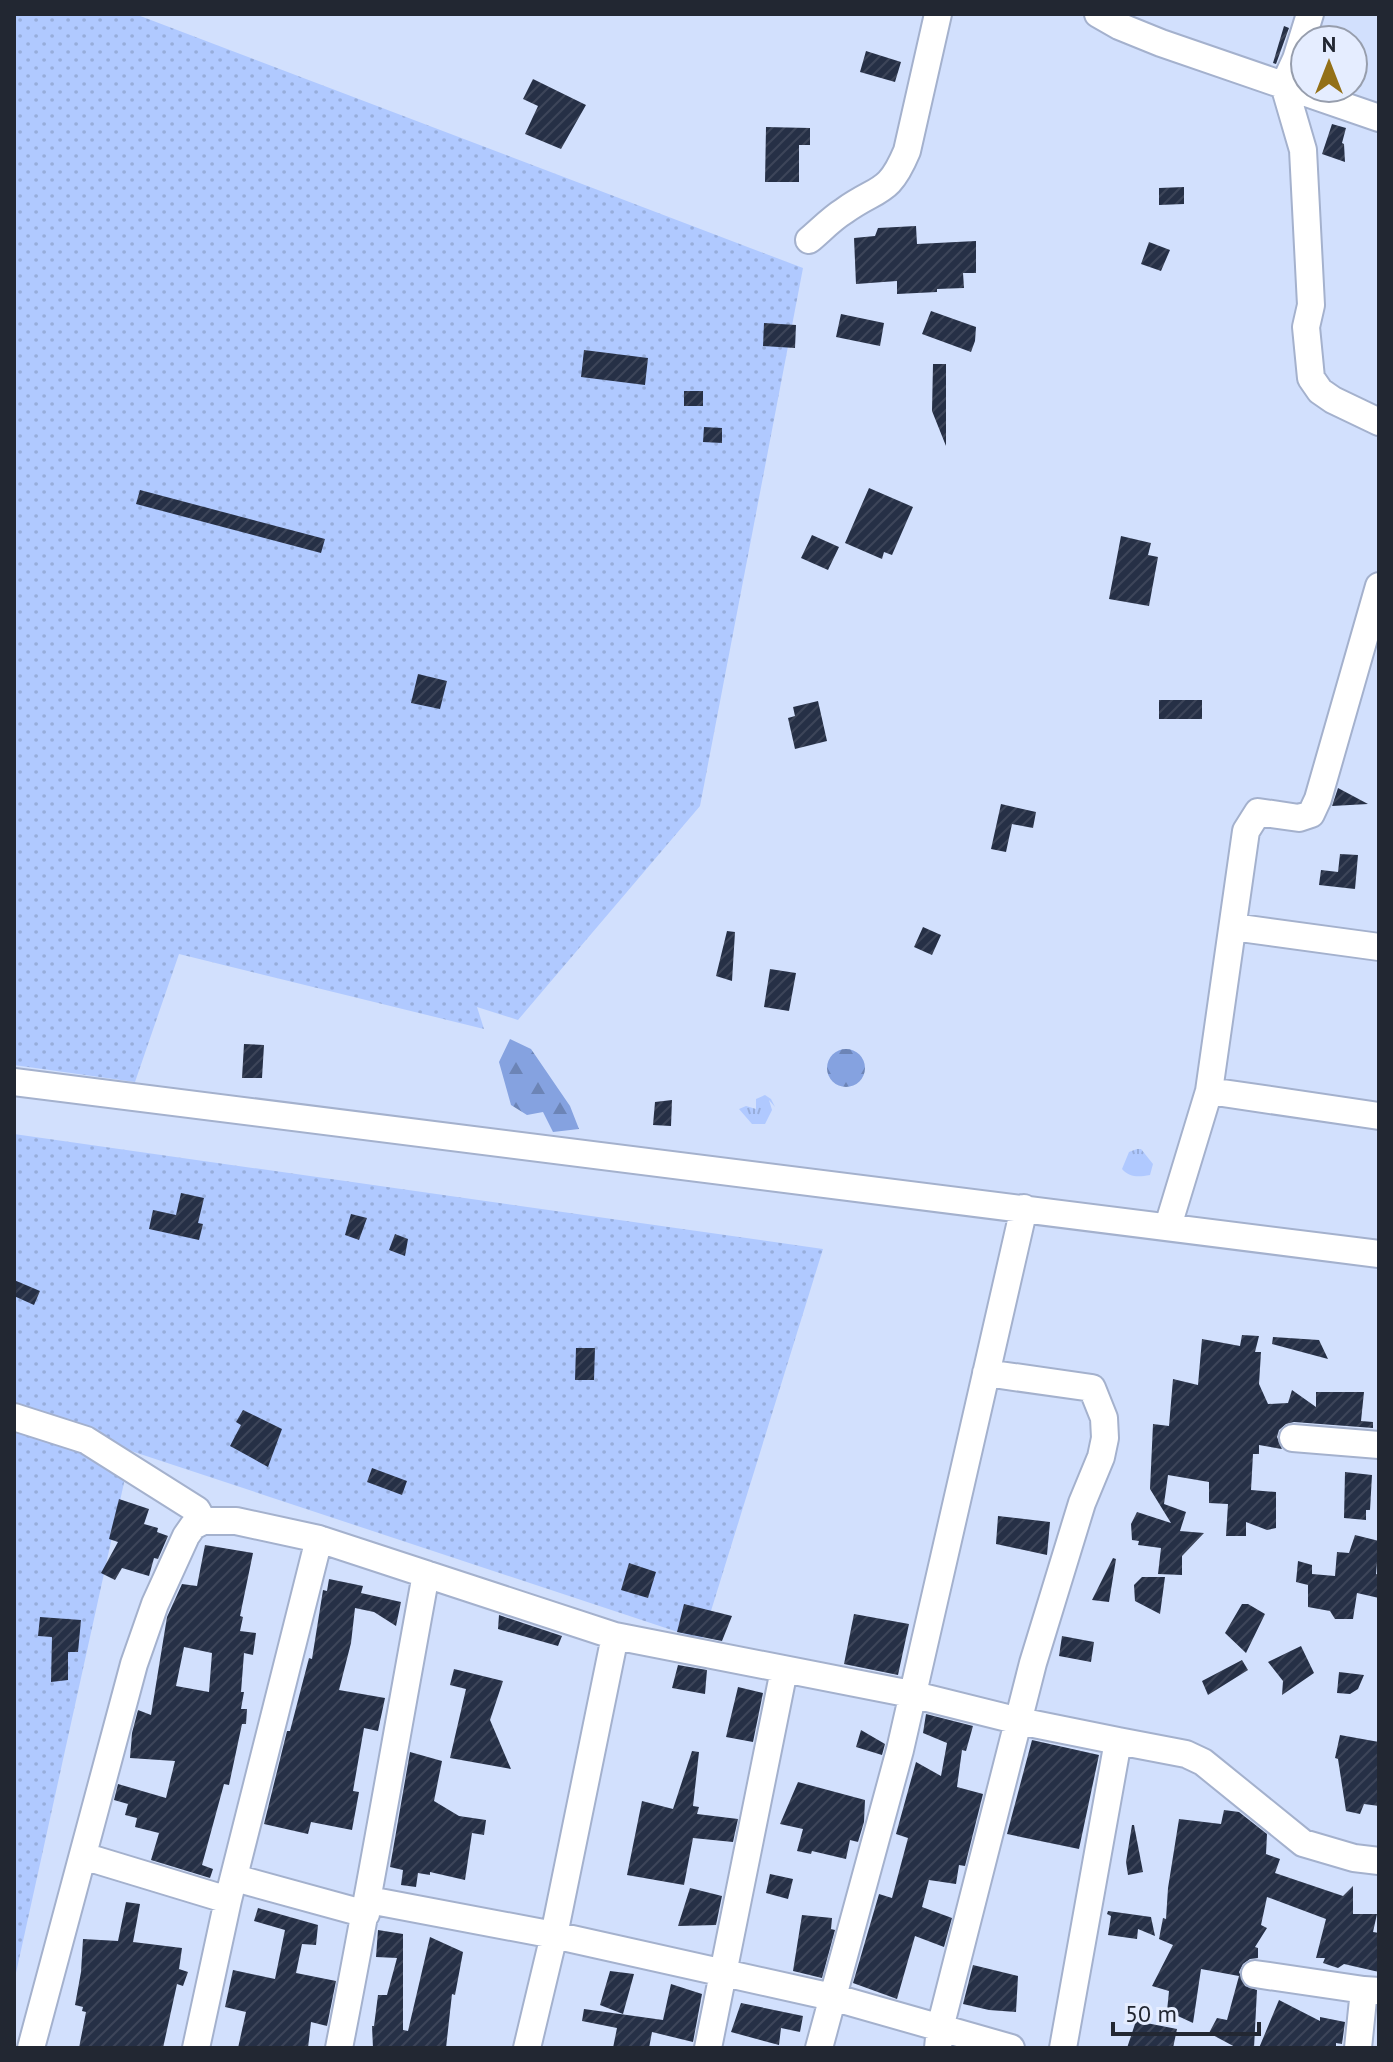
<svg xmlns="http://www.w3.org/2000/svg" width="1393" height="2062" font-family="'PT Sans',sans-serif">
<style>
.grass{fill:url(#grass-tufts)}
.forest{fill:url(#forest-firs)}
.park{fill:url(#park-dots)}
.building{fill:url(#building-hatch);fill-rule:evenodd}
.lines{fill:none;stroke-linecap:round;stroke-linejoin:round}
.minor-casing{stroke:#a4b1cd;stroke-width:30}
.minor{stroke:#fff;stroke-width:26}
</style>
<defs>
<pattern id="grass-tufts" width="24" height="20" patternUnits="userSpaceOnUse" patternTransform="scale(2)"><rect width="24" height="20" fill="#b0c9ff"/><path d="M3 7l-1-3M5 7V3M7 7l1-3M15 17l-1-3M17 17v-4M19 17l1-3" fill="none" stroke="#97addb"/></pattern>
<pattern id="forest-firs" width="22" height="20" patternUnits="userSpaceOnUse" patternTransform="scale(2)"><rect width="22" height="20" fill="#85a2e0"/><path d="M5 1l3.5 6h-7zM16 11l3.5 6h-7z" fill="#6c84b6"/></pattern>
<pattern id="park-dots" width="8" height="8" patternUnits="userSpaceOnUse" patternTransform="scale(2)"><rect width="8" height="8" fill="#b0c9ff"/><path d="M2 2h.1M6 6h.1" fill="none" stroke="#97addb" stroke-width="1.8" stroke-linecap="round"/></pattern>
<pattern id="building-hatch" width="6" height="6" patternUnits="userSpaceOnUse" patternTransform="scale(2)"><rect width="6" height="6" fill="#263046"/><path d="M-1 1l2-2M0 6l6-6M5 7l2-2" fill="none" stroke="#3d4559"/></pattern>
</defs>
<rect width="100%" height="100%" fill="#d2e0fd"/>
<path class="grass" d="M765,1095L771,1099L775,1107L769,1100L772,1110L765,1124H752L739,1109L746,1106L756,1109V1099Z
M1137,1149H1141L1153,1164L1150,1175C1139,1177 1130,1178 1122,1169L1129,1152Z"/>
<path class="forest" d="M510,1039L531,1049L570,1106L579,1129L553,1132L543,1112L527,1115L511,1105L499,1062Z
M827 1068a19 19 0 1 1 38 0a19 19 0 1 1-38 0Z"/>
<path class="park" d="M14,14H135L803,268L700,806L518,1020L477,1007L484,1029L179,954L135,1082L14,1065Z
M14,1134L823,1249L702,1640L131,1451L14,1982Z"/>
<path class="building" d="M1284,26L1289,28L1276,64L1273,63Z
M866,51L901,62L895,82L860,72Z
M533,79L586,105L561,149L525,134L538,106L523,99Z
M1332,124L1346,128L1342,143L1344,144L1345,162L1322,154Z
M766,127L810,128V145H799V182H765Z
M1184,187V204L1159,205V188Z
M916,226L917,244L976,241V273H963L964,288L937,289V292L897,294V281L856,284L854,238L875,236L878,228Z
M1149,242L1170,250L1161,271L1141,264Z
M931,311L976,327L975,341L971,352L922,334Z
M841,314L884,323L880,346L836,337Z
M764,323L796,325L795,348L763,346Z
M584,350L648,358L645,385L581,377Z
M933,364H946V446L932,411Z
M684,391H703V406H684Z
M704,427L722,428V443L703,442Z
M869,488L913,507L892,555L884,552L882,559L845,543Z
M140,490L325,539L321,553L136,504Z
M812,535L839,547L828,570L801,558Z
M1121,536L1151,543L1148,555L1158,557L1149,606L1109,599Z
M418,674L447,681L440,709L411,703Z
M1159,700H1202V719H1159Z
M818,701L827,741L795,749L788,718L795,716L793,707Z
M1338,788L1368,804L1332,806Z
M1001,804L1036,812L1033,828L1012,824L1006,852L991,849Z
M1340,854L1358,855L1355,889L1319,885L1321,870L1338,872Z
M923,927L941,935L932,955L914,947Z
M727,931L735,932L732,981L716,976Z
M770,969L796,973L789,1011L764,1007Z
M244,1044L264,1045L262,1078H242Z
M672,1100L671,1126L653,1125L655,1102Z
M181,1193L204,1198L198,1223L203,1224L199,1240L149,1229L153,1210L176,1215Z
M351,1214L367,1218L359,1240L345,1235Z
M395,1234L408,1239L405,1256L389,1250Z
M14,1280L40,1291L34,1305L14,1296Z
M1242,1335L1259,1336L1255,1352H1261L1259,1384L1268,1404L1288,1403L1292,1390L1316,1407V1392H1364L1361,1421L1373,1422V1428L1294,1422L1286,1424L1279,1430L1277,1437L1282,1449L1259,1445V1454H1253L1251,1490L1276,1492V1528L1267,1530L1246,1522V1536H1226L1228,1504L1209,1503V1482L1168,1475L1164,1504L1186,1512L1180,1531L1204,1533L1182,1556V1575L1158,1574L1161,1548L1138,1545L1139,1541L1132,1540L1131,1524L1137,1512L1171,1523L1150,1489L1153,1424L1169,1426L1173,1379L1198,1385L1202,1339L1240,1346Z
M1273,1337L1319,1340L1328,1359L1272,1344Z
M576,1348H595L594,1380H575Z
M243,1410L282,1429L268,1467L230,1446L241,1425L236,1422Z
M372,1468L407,1481L402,1495L367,1482Z
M1345,1472L1372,1475L1370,1510H1366V1520L1344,1518Z
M119,1499L149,1509L144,1524L158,1528L157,1532L168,1536L158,1559L154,1558L149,1576L122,1568L115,1580L101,1573L118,1542L109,1539Z
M998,1516L1050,1522L1047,1555L996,1544Z
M1355,1535L1379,1541L1376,1574L1379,1575V1598L1357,1593L1353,1619H1335L1330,1611L1308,1607V1585L1296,1582L1298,1561L1312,1565V1574L1335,1576L1337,1552L1349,1553Z
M205,1545L253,1553L240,1616L243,1617L240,1631L256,1633L253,1655L244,1653L241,1692H244L241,1709H247L246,1724H242L229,1785L224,1784L202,1865L213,1869L210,1878L151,1860L159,1833L135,1827L137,1818L125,1815L128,1804L114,1800L118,1784L166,1798L175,1761L130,1758L132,1733L138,1710L151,1715L167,1617L182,1584L197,1586ZM184,1647L212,1653L209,1692L176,1686Z
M1113,1558L1116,1559L1109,1602L1092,1600Z
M629,1563L656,1572L648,1598L621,1590Z
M1142,1577H1165L1160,1614L1135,1601L1134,1585Z
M329,1579L363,1586L361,1593L401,1602L396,1626L374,1612L355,1608L351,1643L339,1690L385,1698L378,1731L364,1728L353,1791L359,1792L352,1830L311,1822L308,1834L264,1824L287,1731H290L309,1658L312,1659L323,1590L327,1591Z
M684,1604L732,1616L722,1641L677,1632Z
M1242,1604H1248L1265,1614L1246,1653L1225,1633Z
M854,1614L909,1624L898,1675L844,1664Z
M499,1615L562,1636L558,1646L498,1629Z
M40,1617L81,1620L78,1652H68V1680L51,1682L52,1637L38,1636Z
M1062,1636L1094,1642L1091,1662L1059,1656Z
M1301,1646L1314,1673L1282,1695L1283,1681L1268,1662Z
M1242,1660L1248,1670L1208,1695L1202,1681Z
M678,1665L707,1670L705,1694L672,1688Z
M454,1669L503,1681L490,1720L511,1769L450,1758L466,1689L450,1685Z
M1339,1672L1364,1675L1358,1689L1350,1694L1337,1693Z
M738,1687L763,1693L753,1742L726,1737Z
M926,1714L973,1726L966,1751L962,1750L957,1787L983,1794L965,1866L959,1865L956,1884L929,1880L922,1907L952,1918L944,1947L915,1936L897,1999L853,1983L879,1894L892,1898L908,1838L896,1834L916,1762L941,1776L947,1743L923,1733Z
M861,1730L885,1744L882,1755L856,1747Z
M1340,1735L1379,1742V1806L1364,1804L1360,1814L1346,1811L1338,1759L1335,1758Z
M1032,1740L1099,1755L1079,1849L1007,1834Z
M692,1751L699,1752L693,1806L699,1807L697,1814L738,1819L733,1842L693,1838L684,1885L627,1875L642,1801L673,1809Z
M410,1752L442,1761L434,1801L459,1816L486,1820L484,1835L472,1833L465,1880L430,1872V1875L418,1873L416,1887L401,1885L403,1870L390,1867Z
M798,1782L865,1800L864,1822L858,1842L850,1840L846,1859L812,1851L811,1854L797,1851L803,1829L780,1824Z
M1224,1810L1239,1812L1267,1834L1266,1854L1280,1859L1275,1873L1343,1896L1353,1886V1914H1377L1373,1932L1379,1933V1972L1344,1964L1338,1968L1323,1963L1325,1958H1316L1326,1919L1267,1897L1261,1925L1267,1928L1255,1947L1258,1948V1958L1250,1959L1243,1964L1239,1972L1245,1986L1257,1990L1254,2048H1237L1209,2033L1217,2018L1227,2020L1239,1976L1201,1969L1193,2023L1167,2011L1169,1991L1152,1986L1173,1945L1159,1939L1163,1918L1166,1919L1168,1888L1179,1819L1221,1824Z
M1132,1825H1134L1143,1872L1128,1875L1126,1862Z
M770,1874L793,1879L788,1899L766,1893Z
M690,1888L722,1896L716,1925L678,1926Z
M126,1902L140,1904L133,1942L182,1948L179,1969L188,1972L183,1986L177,1984L163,2048H79L86,2012L82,2011L83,2007L75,2005L81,1972L83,1939L118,1941Z
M258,1908L318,1925L316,1945L302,1944L296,1973L336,1981L327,2026L311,2022L308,2048H238L246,2012L225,2007L233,1970L275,1979L285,1930L254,1921Z
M1108,1911L1151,1917L1155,1936L1138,1929L1137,1939L1108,1935L1111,1916L1107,1914Z
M802,1915L832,1918L831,1929L835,1930L822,1978L793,1971Z
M378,1930L403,1934V2030L408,2031L430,1937L463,1952L455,1995L452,1994L446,2048H373L372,2026H374L378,1995H387L397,1958L376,1957Z
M973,1965L1018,1976L1016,2012L989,2010L963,2004Z
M610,1971L634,1974L623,2014L600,2005Z
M671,1984L702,1994L693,2042L652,2032L649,2048H613L617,2028L582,2021L584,2009L663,2020Z
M1279,2000L1320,2021V2017L1345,2022L1342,2044L1336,2043V2048H1259Z
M741,2003L803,2016L800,2032L781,2028L779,2045L731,2032Z
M1136,2021L1177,2029L1173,2048H1127Z"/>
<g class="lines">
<g class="minor-casing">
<path id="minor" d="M1098,14L1119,26L1161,43L1379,118
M1310,14L1296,59L1284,85L1303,150L1311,305L1306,327L1311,378L1320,391L1333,400L1379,422
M809,240C820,231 831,219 844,211C879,186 888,196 907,151L938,14
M1233,927L1379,947
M14,1082L1379,1254
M1209,1091L1379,1116
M1168,1226L1209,1091L1246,831L1258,812L1299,818L1311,814L1318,799L1379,586
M14,1417L86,1440L197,1510L203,1521
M1293,1438L1379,1445
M1118,1741L1186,1754L1203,1762L1303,1843L1354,1858L1379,1861
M83,1856L228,1900
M235,1878L366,1914
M369,1900L554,1935L832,1997L1011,2048
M1255,1974L1364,1990
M31,2048L134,1664L155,1604L186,1536L193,1526L203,1521H236L319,1539L615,1636L911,1694L1019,1721L1118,1741L1063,2048
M196,2048L228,1900L319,1539
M339,2048C370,1891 397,1732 426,1574
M527,2048L554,1935L615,1636
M708,2048L784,1670
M819,2048L900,1750L1024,1208
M938,2048L940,2028L1033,1663L1082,1503L1101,1457L1105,1438L1104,1418L1092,1388L986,1373
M1358,2048L1364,1990L1379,1991"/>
</g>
<use href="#minor" class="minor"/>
</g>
<rect width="1393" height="2062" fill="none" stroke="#222732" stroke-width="32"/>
<g transform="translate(1329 64)"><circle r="38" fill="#e5edff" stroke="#979ead" stroke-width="2"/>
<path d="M0-6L14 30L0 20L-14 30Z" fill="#937017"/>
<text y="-12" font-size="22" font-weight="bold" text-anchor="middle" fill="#222732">N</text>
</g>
<path d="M1113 2022v12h146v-12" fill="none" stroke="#222732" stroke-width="4"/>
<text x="1125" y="2022" font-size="24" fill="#222732" stroke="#e5edff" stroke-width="6" paint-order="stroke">50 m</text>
</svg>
